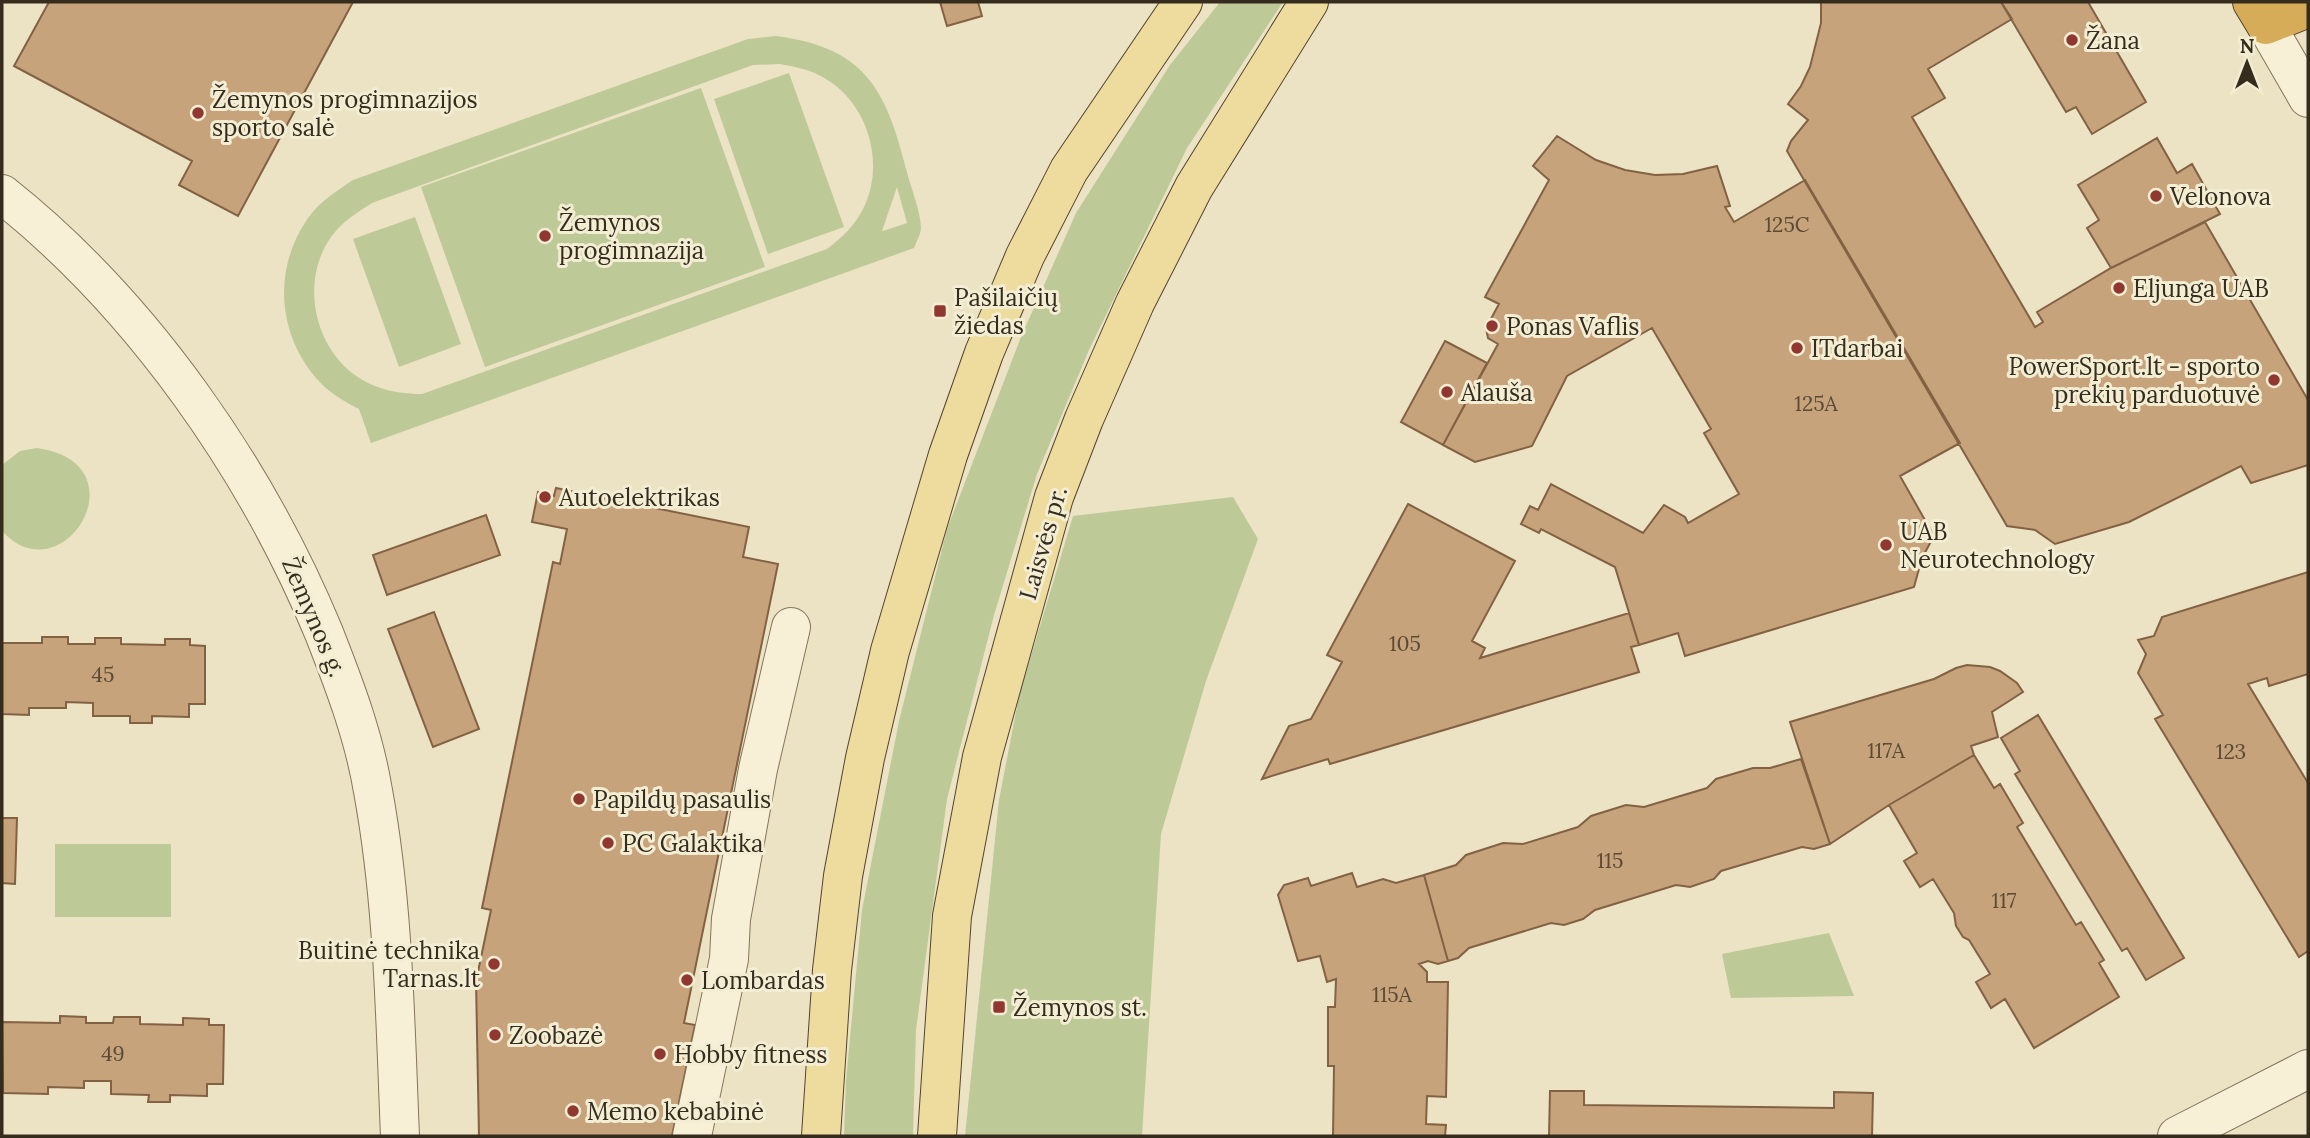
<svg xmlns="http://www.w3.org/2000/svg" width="2310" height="1138" font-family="Lora,serif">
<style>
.green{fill:#bec998;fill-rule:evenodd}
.building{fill:#c7a37c;stroke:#826243;stroke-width:2}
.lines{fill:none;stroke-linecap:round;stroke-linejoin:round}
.minor-casing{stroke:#85755b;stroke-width:40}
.major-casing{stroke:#53432f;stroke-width:40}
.highway-casing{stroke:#53432f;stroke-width:40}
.minor{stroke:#f7f0d6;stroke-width:38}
.major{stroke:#eddc9d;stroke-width:38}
.highway{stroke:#d6ac59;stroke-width:38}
.poi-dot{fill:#90382f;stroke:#f3edd3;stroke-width:2.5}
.labels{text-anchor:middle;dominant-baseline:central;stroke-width:6;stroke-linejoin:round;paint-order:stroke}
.number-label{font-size:21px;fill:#5a4a36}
.poi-label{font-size:24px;fill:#352c1e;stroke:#f3edd3;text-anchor:start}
.street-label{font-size:24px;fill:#352c1e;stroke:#f3edd3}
</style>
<rect width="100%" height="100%" fill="#ebe3c4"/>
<path class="green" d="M1220,2H1283L1187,148L1089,350L1037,474L994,615L947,799L916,1030L913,1136H844L846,1081L862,910L899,721L947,529L1021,337L1076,213L1170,65Z
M776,36C869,48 887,93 908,176C912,190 921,214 921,228C921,234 916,242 914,248L371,443L359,409C343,401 328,392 316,378C277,332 273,268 308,218C320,201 337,191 353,180L748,39ZM780,64C796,67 812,70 826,79C868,104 886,164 863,209C855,225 842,238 827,249L422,394C406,394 390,392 375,386C318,364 296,287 331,237C342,222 356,213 372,203L753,65ZM897,187L907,223L883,231H882Z
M789,73L844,227L768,254L714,99Z
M701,88L765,267L485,367L421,187Z
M415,217L461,344L399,367L353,239Z
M37,448C145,463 63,598 2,531V465L20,451Z
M1233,497L1258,539L1206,681L1161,834L1142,1136H965L999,800L1019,696L1073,516Z
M55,844H171V917H55Z
M1829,933L1854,996L1731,998L1722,954Z"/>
<path class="building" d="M49,2H353L238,216L179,185L192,161L14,66Z
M940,2H978L982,16L947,26Z
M1821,2H2001L2012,19L1928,69L1945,98L1912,117L2035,327L2043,322L2037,312L2111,268L2205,222L2308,400V465L2251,483L2241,466L2129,522L2055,544L2035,530L2007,526L1787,151L1791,141L1808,120L1788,104L1801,86L1810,67L1821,23Z
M2001,2H2088L2146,102L2092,134L2076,107L2066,112Z
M1557,136L1596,160L1625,170L1655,175L1683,174L1717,166L1730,206L1725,207L1734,222L1805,180L1960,443L1900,476L1934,536L1922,558L1914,587L1685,656L1678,633L1639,645L1615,567L1541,529L1539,533L1521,524L1530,506L1538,510L1551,484L1643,533L1664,505L1685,517L1688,523L1739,494L1704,433L1711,429L1652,328L1567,376L1532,446L1475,462L1443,445L1498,344L1488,338L1486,328L1499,304L1485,297L1549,180L1533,166Z
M2157,138L2177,173L2192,164L2220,214L2111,268L2087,228L2099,220L2078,185Z
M1445,341L1487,363L1443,445L1401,422Z
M556,488L749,527L743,557L778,564L684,1023L695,1025L672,1136H479L476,981L491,910L482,908L553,562L560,564L567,529L532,522L538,492L554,496Z
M1408,504L1515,561L1472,641L1485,648L1480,658L1629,613L1639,645L1631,647L1639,672L1330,764L1328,759L1262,779L1289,726L1311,719L1342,662L1327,655Z
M486,515L500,555L387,595L373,555Z
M2308,572V674L2269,686L2267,678L2248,684L2308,783V951L2299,957L2155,719L2163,715L2138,673L2146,654L2138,640L2154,636L2162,617Z
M434,612L479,729L433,747L388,629Z
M42,637H68V644H95V638H121V644L165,645V639H190V645L205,646V704H189V717L152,716V723H130V716H93V703L66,702V708H29V715L2,714V643H42Z
M1967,665L1990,667L2000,671L2017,683L2023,692L1992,712L1998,737L1971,746L1974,755L1889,805L1830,844L1790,722L1934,679L1956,668Z
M2038,715L2184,958L2146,980L2127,948L2122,951L2015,774L2020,771L2001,738Z
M1974,755L1994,788L2000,784L2023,823L2017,827L2076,925L2081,922L2104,960L2099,963L2119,997L2034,1048L2005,999L1991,1008L1976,982L1990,974L1969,940L1963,937L1956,926L1954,913L1933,879L1920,887L1904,861L1917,853L1889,805Z
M1801,759L1830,844L1814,849L1802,847L1721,871L1714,879L1690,887L1676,885L1595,910L1583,919L1564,925L1551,923L1469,948L1458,958L1448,961L1424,875L1456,865L1466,855L1503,843L1523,844L1578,827L1591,816L1626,805L1644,807L1707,788L1716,779L1753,768H1770Z
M2,818H17L15,884L2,883Z
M1352,873L1357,887L1383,879L1396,883L1424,875L1448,961L1438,964L1428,961L1419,964L1427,972V982H1448L1446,1097L1427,1096L1426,1124L1446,1125L1445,1136H1333L1334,1066H1328V1007H1335L1336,979L1327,982L1320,956L1298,961L1278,895L1284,885L1308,878L1311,886Z
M60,1016L86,1017V1023H113L114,1017H140V1024L183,1025V1018L209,1019V1025H224L223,1084H207V1096L170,1095V1102H148L149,1095L111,1094V1081H84V1088L48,1087V1094L3,1093L2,1022L60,1023Z
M1550,1091H1584V1105L1834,1108V1092L1873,1093L1872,1136H1549Z"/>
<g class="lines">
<g class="minor-casing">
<path id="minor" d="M2266,25L2308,98
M2,194C142,305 256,469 324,633C344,684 364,736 373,791C394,905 395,1021 400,1136
M692,1136L729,959L731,919L758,769L791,627
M2177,1136L2308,1069"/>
</g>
<g class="major-casing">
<path id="major" d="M821,1136L832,970L843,876L865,758L890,651L948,455L984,353L1025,256L1069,170L1183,2
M937,1136L952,916L982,757L1054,497L1084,419L1135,303L1194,187L1309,2"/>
</g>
<g class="highway-casing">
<path id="highway" d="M2252,2L2266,25L2308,8"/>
</g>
<use href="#minor" class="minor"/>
<use href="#major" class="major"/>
<use href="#highway" class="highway"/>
</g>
<g class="poi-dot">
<circle cx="2072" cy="40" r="7"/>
<circle cx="198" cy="113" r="7"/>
<circle cx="2156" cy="196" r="7"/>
<circle cx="545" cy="236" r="7"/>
<circle cx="2119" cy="288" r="7"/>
<rect x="933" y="304" width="14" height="14" rx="3.5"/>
<circle cx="1492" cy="326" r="7"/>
<circle cx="1797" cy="348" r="7"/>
<circle cx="2274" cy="380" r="7"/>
<circle cx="1447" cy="392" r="7"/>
<circle cx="545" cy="497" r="7"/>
<circle cx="1886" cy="545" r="7"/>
<circle cx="579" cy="799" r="7"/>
<circle cx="608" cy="843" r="7"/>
<circle cx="494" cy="964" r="7"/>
<circle cx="687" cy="980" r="7"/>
<rect x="992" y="1000" width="14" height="14" rx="3.5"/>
<circle cx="495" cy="1035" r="7"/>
<circle cx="660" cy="1054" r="7"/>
<circle cx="573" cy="1111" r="7"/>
</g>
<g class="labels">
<g class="number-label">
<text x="1787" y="224">125C</text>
<text x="1816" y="403">125A</text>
<text x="1405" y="643">105</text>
<text x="103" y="674">45</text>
<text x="1886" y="750">117A</text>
<text x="2231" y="751">123</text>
<text x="1610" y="860">115</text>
<text x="2004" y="900">117</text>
<text x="1392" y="994">115A</text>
<text x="113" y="1053">49</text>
</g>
<g class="poi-label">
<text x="2086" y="40">Žana</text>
<text x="212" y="99">Žemynos progimnazijos<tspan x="212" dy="28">sporto salė</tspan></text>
<text x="2170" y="196">Velonova</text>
<text x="559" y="222">Žemynos<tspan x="559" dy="28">progimnazija</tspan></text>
<text x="2133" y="288">Eljunga UAB</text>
<text x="954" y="297">Pašilaičių<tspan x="954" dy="28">žiedas</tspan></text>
<text x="1506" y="326">Ponas Vaflis</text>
<text x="1811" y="348">ITdarbai</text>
<text x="2260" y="366" text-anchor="end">PowerSport.lt - sporto<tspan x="2260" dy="28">prekių parduotuvė</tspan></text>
<text x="1461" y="392">Alauša</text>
<text x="559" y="497">Autoelektrikas</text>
<text x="1900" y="531">UAB<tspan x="1900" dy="28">Neurotechnology</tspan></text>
<text x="593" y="799">Papildų pasaulis</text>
<text x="622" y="843">PC Galaktika</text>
<text x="480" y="950" text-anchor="end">Buitinė technika<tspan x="480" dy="28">Tarnas.lt</tspan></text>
<text x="701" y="980">Lombardas</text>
<text x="1013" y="1007">Žemynos st.</text>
<text x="509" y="1035">Zoobazė</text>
<text x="674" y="1054">Hobby fitness</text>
<text x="587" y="1111">Memo kebabinė</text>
</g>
<g class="street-label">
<text transform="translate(1043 543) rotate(-74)">Laisvės pr.</text>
<text transform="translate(314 617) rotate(67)">Žemynos g.</text>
</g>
</g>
<rect width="2310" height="1138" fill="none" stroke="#352c1e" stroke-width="7"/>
<g transform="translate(2247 63)" stroke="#f3edd3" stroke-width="5" paint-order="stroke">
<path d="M0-5L12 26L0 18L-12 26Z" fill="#352c1e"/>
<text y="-10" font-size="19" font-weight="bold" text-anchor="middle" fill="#352c1e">N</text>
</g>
</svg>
